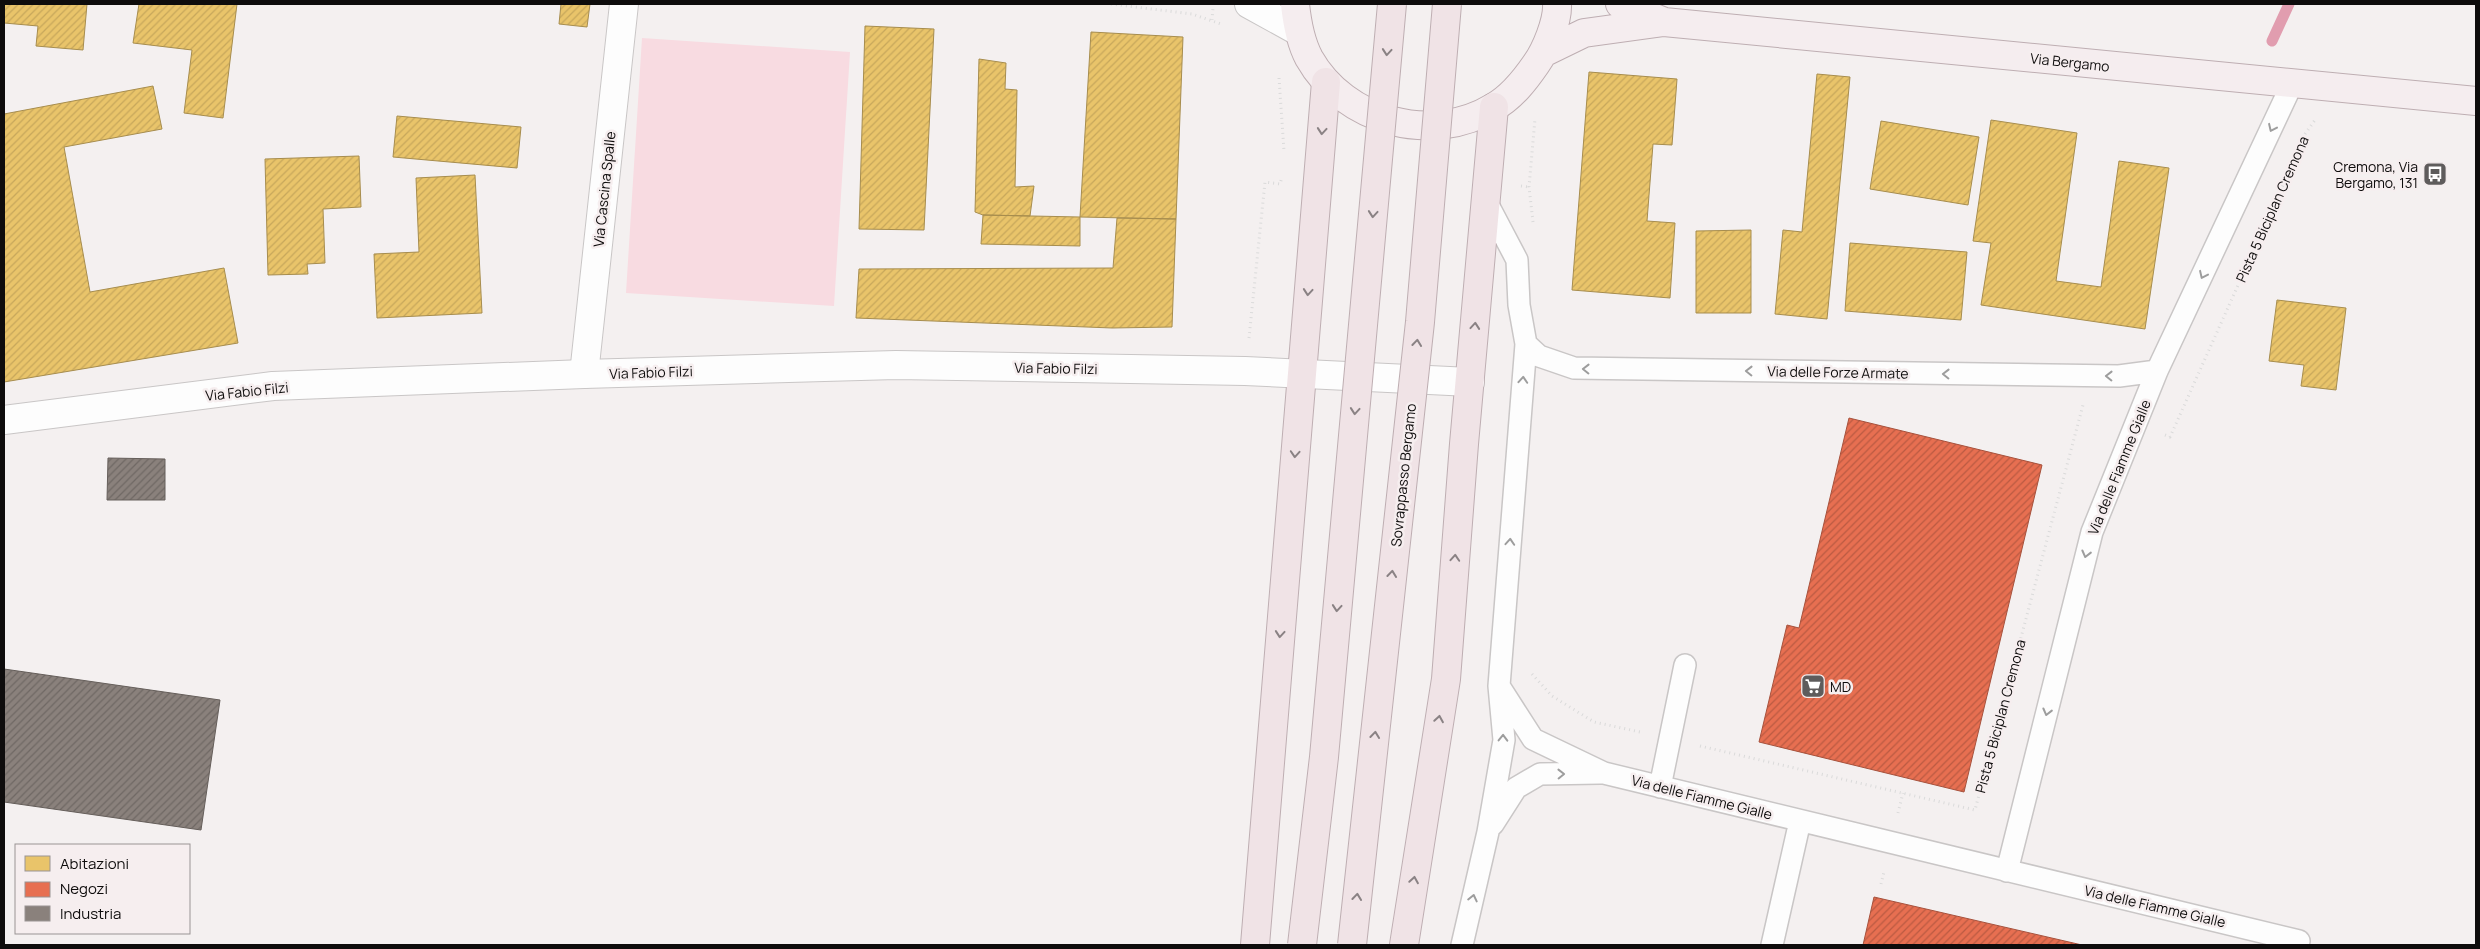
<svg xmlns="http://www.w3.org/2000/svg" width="2480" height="949" font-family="Manrope,sans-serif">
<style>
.green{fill:#f8dbe1}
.homes{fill:url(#homes-hatch);stroke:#a78d4e}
.shops{fill:url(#shops-hatch);stroke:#a6513c}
.industry{fill:url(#industry-hatch);stroke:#655e5a}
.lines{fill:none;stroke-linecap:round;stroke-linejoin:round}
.stream{stroke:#e19daf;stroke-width:11}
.lane-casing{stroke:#c9c6c6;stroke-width:24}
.street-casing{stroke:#c9c6c6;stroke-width:30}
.secondary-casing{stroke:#c9c6c6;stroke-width:30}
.primary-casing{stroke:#beaeb2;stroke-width:30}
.highway-casing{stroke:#beaeb2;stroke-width:30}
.path{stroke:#dadada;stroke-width:3;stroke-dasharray:1 4;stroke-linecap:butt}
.lane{stroke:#fdfdfd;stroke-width:21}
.street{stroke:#fdfdfd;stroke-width:28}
.secondary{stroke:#fdfdfd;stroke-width:28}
.primary{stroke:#f5edef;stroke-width:28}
.highway{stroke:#f0e3e6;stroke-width:28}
.highway-bridge-casing{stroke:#beaeb2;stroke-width:30;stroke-linecap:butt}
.highway-bridge{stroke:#f0e3e6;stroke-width:28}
.oneway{stroke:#8a8284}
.oneway2{stroke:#9d9d9d}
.labels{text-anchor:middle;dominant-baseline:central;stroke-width:5;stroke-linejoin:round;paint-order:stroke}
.street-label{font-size:14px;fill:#0e0c0c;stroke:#f6eeef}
.poi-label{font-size:14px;fill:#0e0c0c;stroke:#f6eeef;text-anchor:end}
</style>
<defs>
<pattern id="homes-hatch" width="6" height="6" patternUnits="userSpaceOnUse" patternTransform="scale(1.25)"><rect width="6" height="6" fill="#e9c46a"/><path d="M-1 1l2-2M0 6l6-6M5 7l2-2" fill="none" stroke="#c7a75b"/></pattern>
<pattern id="shops-hatch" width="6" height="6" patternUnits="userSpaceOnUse" patternTransform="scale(1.25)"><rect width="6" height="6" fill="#e76f51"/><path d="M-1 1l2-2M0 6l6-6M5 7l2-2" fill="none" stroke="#ba5a42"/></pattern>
<pattern id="industry-hatch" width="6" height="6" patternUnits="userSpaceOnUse" patternTransform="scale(1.25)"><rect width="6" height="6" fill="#8a817c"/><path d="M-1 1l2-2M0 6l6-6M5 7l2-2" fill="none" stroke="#6f6864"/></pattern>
</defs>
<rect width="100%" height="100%" fill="#f4f0f0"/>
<path class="green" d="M642,38L850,52L834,306L626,293Z"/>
<path class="homes" d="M4,4H87L83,50L36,46L38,26L4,23Z
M139,4H237L223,118L184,113L192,50L133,43Z
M561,4H590L587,27L559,24Z
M865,26L934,29L924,230L859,229Z
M1091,32L1183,37L1176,219L1080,217Z
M979,59L1006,63L1005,89L1017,90L1015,187L1034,186L1030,216L983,215L975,212Z
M1589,72L1677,79L1672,145L1653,144L1647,221L1675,223L1670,298L1572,290Z
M1817,74L1850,77L1827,319L1775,314L1783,230L1802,232Z
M153,86L162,129L64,147L90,292L224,268L238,343L4,382V114Z
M397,116L521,127L517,168L393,157Z
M1991,120L2077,133L2056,281L2101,287L2119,161L2169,168L2145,329L1981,305L1991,243L1973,241Z
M1881,121L1979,137L1968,205L1870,189Z
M359,156L361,207L323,209L325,263L307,264L308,274L268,275L265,159Z
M475,175L482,313L377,318L374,254L419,252L416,178Z
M983,215L1080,217V246L981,244Z
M1117,218L1176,219L1172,327L1112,328L856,318L859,269L1113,268Z
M1751,230V313H1696V231Z
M1850,243L1967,252L1961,320L1845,311Z
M2277,300L2346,308L2336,390L2301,386L2304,365L2269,361Z"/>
<path class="shops" d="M1849,418L2042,465L1964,792L1759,742L1787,625L1799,628Z
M1874,897L2082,945H1863Z"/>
<path class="industry" d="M108,458L165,459V500H107Z
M4,669L220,700L201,830L4,802Z"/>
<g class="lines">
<path class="stream" d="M2272,41L2289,4"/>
<g class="lane-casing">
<path id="lane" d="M1526,344L1539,356L1574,368L2119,376L2157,371
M1499,686L1533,739L1604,773L2299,941L2298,945
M1660,787L1685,665
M1493,824L1516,788L1540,774L1600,773
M2007,871L2092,532L2157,371L2292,84
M1462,945L1488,832L1504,740L1499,686L1526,344L1519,305L1517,260L1487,203
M1772,945L1800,821"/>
</g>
<g class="street-casing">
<path id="street" d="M584,374L624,4"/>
</g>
<g class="secondary-casing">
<path id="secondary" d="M1249,4L1298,31
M4,420L273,386L584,374L896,365L1245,371L1470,382"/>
</g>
<g class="primary-casing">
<path id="primary" d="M1295,4C1297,23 1300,41 1309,58C1345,122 1432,145 1494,107C1512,97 1525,80 1536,64C1546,50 1558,21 1557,4
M1620,4L1662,21
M1545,52L1584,33L1664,22L2476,101"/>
</g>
<g class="highway-casing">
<path id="highway" d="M1255,945L1326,82
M1404,945L1446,679L1464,444L1494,107"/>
</g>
<path class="path" d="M1111,4L1192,14L1221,24
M1212,20L1213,8
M1279,78L1284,151
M2305,134L2315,120
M1521,186L1529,187
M1533,222L1529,187L1535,119
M1249,338L1265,182L1280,184L1282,177
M2165,435L2170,437L2295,158
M1532,674L1552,696L1594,722L1640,732
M1700,746L1975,810L2083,405
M1898,813L1903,793
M1881,884L1884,872"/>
<use href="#lane" class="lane"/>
<use href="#street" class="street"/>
<use href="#secondary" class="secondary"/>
<use href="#primary" class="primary"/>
<use href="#highway" class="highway"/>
<g class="highway-bridge-casing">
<path id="highway-bridge" d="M1302,945L1324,757L1392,4
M1352,945L1420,322L1447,4"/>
</g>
<use href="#highway-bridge" class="highway-bridge"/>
</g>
<defs><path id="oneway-chevron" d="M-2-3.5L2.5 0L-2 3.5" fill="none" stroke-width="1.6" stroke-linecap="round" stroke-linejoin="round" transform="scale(1.25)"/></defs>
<g class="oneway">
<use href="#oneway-chevron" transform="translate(1387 52) rotate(95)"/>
<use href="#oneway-chevron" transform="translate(1322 131) rotate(95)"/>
<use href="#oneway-chevron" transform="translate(1373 214) rotate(95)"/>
<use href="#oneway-chevron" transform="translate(1308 292) rotate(95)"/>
<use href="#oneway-chevron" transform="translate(1475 326) rotate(-85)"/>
<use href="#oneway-chevron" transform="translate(1417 343) rotate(-84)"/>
<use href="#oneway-chevron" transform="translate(1355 411) rotate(95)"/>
<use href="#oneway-chevron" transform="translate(1295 454) rotate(94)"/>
<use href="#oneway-chevron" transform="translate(1455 558) rotate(-86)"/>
<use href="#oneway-chevron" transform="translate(1392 574) rotate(-84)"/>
<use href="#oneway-chevron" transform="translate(1337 608) rotate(95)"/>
<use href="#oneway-chevron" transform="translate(1280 634) rotate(95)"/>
<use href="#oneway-chevron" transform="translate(1439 719) rotate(-81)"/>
<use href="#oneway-chevron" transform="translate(1375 735) rotate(-84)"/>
<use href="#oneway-chevron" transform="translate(1414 880) rotate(-81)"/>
<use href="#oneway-chevron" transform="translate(1357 897) rotate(-84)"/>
</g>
<g class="oneway2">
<use href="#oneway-chevron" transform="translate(2272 128) rotate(115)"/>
<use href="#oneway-chevron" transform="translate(2203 275) rotate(115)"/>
<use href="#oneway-chevron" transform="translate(1586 369) rotate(-179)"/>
<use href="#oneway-chevron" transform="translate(1749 371) rotate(-179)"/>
<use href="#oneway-chevron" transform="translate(1946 374) rotate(-179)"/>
<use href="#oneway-chevron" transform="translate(2109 376) rotate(-179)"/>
<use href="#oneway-chevron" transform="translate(1523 380) rotate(-86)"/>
<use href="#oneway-chevron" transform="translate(1510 542) rotate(-86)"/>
<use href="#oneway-chevron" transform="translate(2086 554) rotate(104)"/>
<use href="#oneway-chevron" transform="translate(2047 712) rotate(104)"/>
<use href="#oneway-chevron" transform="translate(1503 738) rotate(-89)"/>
<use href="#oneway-chevron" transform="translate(1561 774) rotate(-1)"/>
<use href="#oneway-chevron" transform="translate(1473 898) rotate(-77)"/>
</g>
<defs>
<g id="bus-square" transform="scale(1.25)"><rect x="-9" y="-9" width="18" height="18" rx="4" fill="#5e5c5c" stroke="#f6eeef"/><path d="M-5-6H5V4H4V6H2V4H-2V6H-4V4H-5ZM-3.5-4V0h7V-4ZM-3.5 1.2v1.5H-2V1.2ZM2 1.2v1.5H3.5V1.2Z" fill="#fff"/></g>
<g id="supermarket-square" transform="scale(1.25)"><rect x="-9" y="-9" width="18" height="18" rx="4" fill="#5e5c5c" stroke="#f6eeef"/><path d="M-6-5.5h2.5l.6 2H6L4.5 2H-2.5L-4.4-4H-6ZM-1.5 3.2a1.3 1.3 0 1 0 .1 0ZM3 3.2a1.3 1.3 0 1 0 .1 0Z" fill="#fff"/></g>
</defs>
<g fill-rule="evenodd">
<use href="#bus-square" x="2435" y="174"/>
<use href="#supermarket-square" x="1813" y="686"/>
</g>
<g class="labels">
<g class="street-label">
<text transform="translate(2070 62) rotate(6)">Via Bergamo</text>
<text transform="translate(604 189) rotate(-84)">Via Cascina Spalle</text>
<text transform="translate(2272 209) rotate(-66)">Pista 5 Biciplan Cremona</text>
<text transform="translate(1056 368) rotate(1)">Via Fabio Filzi</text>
<text transform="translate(651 372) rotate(-2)">Via Fabio Filzi</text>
<text transform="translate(1838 372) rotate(1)">Via delle Forze Armate</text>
<text transform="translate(247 391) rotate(-6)">Via Fabio Filzi</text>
<text transform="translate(2119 467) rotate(-68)">Via delle Fiamme Gialle</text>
<text transform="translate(1403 475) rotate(-84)">Sovrappasso Bergamo</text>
<text transform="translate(2000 716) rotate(-75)">Pista 5 Biciplan Cremona</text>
<text transform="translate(1702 797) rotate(14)">Via delle Fiamme Gialle</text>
<text transform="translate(2155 906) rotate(13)">Via delle Fiamme Gialle</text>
</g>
<g class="poi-label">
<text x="2418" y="166">Cremona, Via<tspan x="2418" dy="16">Bergamo, 131</tspan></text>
<text x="1830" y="686" text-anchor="start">MD</text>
</g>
</g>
<rect width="2480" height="949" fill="none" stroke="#0e0c0c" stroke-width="10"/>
<rect x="15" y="844" width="175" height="90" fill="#f6eeef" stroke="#999494"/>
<rect x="25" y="856" width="25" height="15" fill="#e9c46a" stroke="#999494"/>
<text x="60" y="869" font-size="15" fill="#0e0c0c">Abitazioni</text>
<rect x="25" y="882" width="25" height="15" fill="#e76f51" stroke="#999494"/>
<text x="60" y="894" font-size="15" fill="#0e0c0c">Negozi</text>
<rect x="25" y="906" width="25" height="15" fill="#8a817c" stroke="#999494"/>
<text x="60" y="919" font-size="15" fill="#0e0c0c">Industria</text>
</svg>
